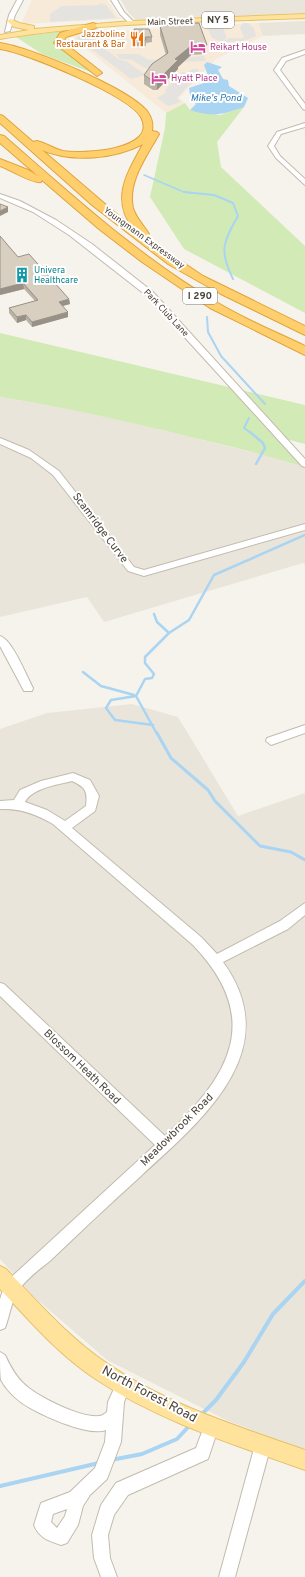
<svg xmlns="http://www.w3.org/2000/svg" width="305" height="1577" font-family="Overpass,sans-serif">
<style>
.residential{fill:#eae5da}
.commercial{fill:#f7ead8}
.green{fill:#d2eab5}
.parking{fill:#e5e3e0}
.water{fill:#a9d4f2}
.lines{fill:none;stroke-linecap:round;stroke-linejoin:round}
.stream-far4{stroke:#a9d4f2;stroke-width:1.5}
.stream-far3{stroke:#a9d4f2;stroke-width:2}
.stream-far2{stroke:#a9d4f2;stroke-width:2.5}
.stream-far1{stroke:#a9d4f2;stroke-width:3}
.stream{stroke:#a9d4f2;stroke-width:4}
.minor-casing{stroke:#c2bbae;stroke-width:2}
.major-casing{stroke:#e6c16a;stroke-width:2}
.highway-casing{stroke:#e0a43c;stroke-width:2}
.minor{fill:#fff;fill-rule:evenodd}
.major{fill:#ffe39c;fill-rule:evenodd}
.highway{fill:#ffcf6e;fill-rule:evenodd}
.wall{fill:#bab2a6}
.shaded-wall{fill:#979187}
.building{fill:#d8cfc1;stroke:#979187}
.labels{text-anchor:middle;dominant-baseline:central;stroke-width:4;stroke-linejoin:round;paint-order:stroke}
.far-street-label{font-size:9px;fill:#4b4439;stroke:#fff}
.far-food-label{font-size:9px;fill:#c56008;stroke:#fff;text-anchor:end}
.far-hotel-label{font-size:9px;fill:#b23c85;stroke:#fff;text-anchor:start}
.far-culture-label{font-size:9px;fill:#0d838f;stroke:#fff;text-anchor:start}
.shield{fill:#fff;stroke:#817c74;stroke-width:1}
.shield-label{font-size:10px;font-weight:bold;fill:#4b4439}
.far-water-label{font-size:10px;font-style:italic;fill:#2e7ab2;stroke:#fff}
.street-label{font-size:11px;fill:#4b4439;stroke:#fff}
.near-street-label{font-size:13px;fill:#4b4439;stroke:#fff}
</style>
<rect width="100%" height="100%" fill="#f6f3ec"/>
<path class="residential" d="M121,0H305V13L136,20L128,12Z
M305,21V34L263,36L258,23Z
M0,397L88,412L305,465V565L303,563L104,622L87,597L0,617Z
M132,704L178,717L238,816L305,793V1449L228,1421L107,1360L33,1296L0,1259V729L47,713Z"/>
<path class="commercial" d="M32,0H107L120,19L21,24Z
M258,23L263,36L216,59L179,98L185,103L166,113L73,38L80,33Z"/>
<path class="green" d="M72,30L61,32H65L56,43L58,46L93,73L42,54L16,37Z
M185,103L190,110L220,115L244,107L217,142L221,167L305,246V313L184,249L150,197L165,128L166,113Z
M0,333L305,405V444L282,438L305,464V467C267,455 229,446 190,437C127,421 64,407 0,397Z"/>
<path class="parking" d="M100,3L106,5L116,18L50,22V14L62,6L99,5Z
M243,23H248L254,28L256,36L244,41L223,42L212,38L208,29L211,27V25L217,24L218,27L223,28L227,39H223L227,40L228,38H238L240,39L244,37L240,28Z
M118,31L119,32L102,43L110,36L92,40L120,60L126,61L146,75L131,79L77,38L80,34Z
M116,54H139L149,60L204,56L206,61L171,62L158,69L145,68L132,60L120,59Z
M193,69H198L199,74L177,98L181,102L168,106L157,98L167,92L164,91L182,72L186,73Z"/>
<path class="water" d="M207,62L222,67L218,70L223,79L228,80L229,86L248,98L244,107C222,115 212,117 190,110L196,104L191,101L189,88L210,81L204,65Z"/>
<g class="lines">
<path class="stream-far4" d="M144,175L184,192L194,193"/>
<path class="stream-far3" d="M184,192L214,195L233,203L238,216C223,242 219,251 233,279
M207,317L208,332L221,356L265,404
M249,418L244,428L251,433"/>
<path class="stream-far2" d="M250,432L263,443L265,448L256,464
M154,614L157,622L169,633
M83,672L101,686L134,695
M136,696L111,700L106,708L115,720L153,725
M157,734L136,696L145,679L152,678L154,674L145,663V657L169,633L189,620L214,575L305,535"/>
<path class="stream-far1" d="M157,733L171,758L208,790L215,801L260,846L291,852L305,860"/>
<path class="stream" d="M201,1415L216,1400L244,1362L273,1314L305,1281
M111,1460L142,1454L177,1439L191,1424
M0,1486L99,1463"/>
<g class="minor-casing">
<path id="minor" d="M17,0H23L15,15L10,31L5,32L9,15Z
M111,0H117L124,12L134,22V24H130L120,14Z
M305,50V54L286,61L280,70L305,104V110L303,109L274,70L282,58Z
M305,123V127L281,134L274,146L280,156L305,179V185L276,158L268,146L277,132Z
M0,194L20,201L56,220L92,244L153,292L305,459V467L302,466L147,296L69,235L33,212L0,198Z
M0,438L29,450L59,471L134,567L144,570L305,524V530L144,576L128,571L53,475L31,458L0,444Z
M0,636C12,639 27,677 33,688L32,691H24L0,646Z
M305,725V733L271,745L266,741L267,738Z
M73,773L90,780L99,796L95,811L72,828L201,937L217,954L280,921L305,903V915L288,929L223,962C287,1050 202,1120 142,1175C111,1203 81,1231 51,1260C40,1269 26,1279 18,1291C12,1299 9,1318 5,1328L0,1330V1299L6,1282L155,1145L0,996V983L4,984L165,1136C230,1076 264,1019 193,945L53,824C36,814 20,808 0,809V801L14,800L20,790L41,781ZM72,781C85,787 88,791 86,806L65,821L47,810L25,802C32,788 57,785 72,781Z
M0,1352L5,1355C10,1366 15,1375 23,1383C36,1396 80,1418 99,1416C102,1416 104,1414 107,1412L108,1402L118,1380L123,1377L128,1380L131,1385L124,1402L121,1442L107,1479L90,1495L83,1506L78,1525L67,1543L61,1545C49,1541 39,1538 34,1525L41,1503L70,1492L95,1468L105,1442L106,1430C88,1437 38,1414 22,1403C14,1397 6,1389 1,1380C0,1373 0,1360 0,1352ZM67,1509L65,1516L57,1528L51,1522L53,1514Z
M211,1418L216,1421L219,1426L208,1459L128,1495L114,1515L108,1535L110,1558L117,1577H101L94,1558L92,1535L101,1505L116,1483L196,1448L206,1421Z
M263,1437L269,1439L271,1445L235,1577H219L255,1445L257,1439Z"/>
</g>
<g class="major-casing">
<path id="major" d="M305,14V18C203,22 100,22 0,39V35L29,30L14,27L7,21L11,19L19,23L34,26V29L132,21Z
M0,1266L6,1269C38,1302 69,1338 108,1364C168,1405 237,1426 305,1450V1470C233,1444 158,1421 94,1378C58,1354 29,1320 0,1289Z"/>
</g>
<g class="highway-casing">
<path id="highway" d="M93,23L96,24V28L66,37L63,42L100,71L102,73L97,76L54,43L60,33Z
M0,43C30,47 128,88 147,111C152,118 153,123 152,131L157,132L159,134C147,156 127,182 133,208C136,218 144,226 149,234L145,237L203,276L305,326V335L221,294L168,264L92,205L0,123V115L3,116L33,142L37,141C46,143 54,149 63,151C80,154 159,151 141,117C130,96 25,52 0,49ZM143,144C128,172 110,198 133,228L42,150C73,163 114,159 143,144Z
M0,135L4,136C72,195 140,258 218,303C246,320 276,332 305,346V355L210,308L142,262L99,229L42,180L41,182C33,184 9,169 0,166V159L28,170L38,176L0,143Z"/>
</g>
<use href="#minor" class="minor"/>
<use href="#major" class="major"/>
<use href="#highway" class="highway"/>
</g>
<path class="wall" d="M167,24L207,45L206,54L191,55L178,67V69L157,90H153L144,84V75L166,55L160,35V26H167Z
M134,29L152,37V42L146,43V46H137L134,35Z
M0,236L18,257L69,299L70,304L62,306L68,312V317L32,327L26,320L17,323L9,313V308L35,301L24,289L0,295Z"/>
<path class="shaded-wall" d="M191,46V55L178,67V69L157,90V81L175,59Z
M8,207V212L0,216V211Z
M23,283L24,289L0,295V289Z
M69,299L70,304L59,307V302Z
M68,312V317L32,327V322Z
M26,315V320L17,323V317Z"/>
<path class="building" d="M199,23L207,45L191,46L175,59L178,60L157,81H153L144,75L152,64L168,53L160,26H167V24Z
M134,29H149L152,37H145L146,40L137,41Z
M0,204L8,207L0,211Z
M0,236L18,257L29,254L69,299L59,302L68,312L32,322L26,315L17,317L9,308L38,300L23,283L0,289Z"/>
<defs>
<g id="restaurant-bare" transform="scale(1.2)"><path d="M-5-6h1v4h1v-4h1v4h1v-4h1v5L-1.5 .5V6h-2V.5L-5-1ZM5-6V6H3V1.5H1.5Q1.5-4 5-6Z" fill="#e8710a" stroke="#fff" stroke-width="2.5" paint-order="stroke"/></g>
<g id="hotel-bare" transform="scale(1.2)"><path d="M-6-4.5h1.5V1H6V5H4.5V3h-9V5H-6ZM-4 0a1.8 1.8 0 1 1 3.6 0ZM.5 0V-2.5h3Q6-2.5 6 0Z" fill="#d1479c" stroke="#fff" stroke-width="2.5" paint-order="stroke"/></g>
<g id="building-bare" transform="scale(1.2)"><path d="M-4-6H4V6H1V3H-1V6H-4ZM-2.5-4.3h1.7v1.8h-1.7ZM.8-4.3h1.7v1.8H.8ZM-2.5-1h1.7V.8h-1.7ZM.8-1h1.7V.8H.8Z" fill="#0f9aa8" stroke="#fff" stroke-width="2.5" paint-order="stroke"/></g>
</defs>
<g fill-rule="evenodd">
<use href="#restaurant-bare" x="137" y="39"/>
<use href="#hotel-bare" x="198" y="47"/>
<use href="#hotel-bare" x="159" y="78"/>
<use href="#building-bare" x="22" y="275"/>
</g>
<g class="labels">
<g class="far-street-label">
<text transform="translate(170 22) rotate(-2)">Main Street</text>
<text transform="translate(144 238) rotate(36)">Youngmann Expressway</text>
<text transform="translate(166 313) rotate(47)">Park Club Lane</text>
</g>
<g class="far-food-label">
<text x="125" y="34">Jazzboline<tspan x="125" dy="10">Restaurant &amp; Bar</tspan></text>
</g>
<g class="far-hotel-label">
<text x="210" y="47">Reikart House</text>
<text x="171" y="78">Hyatt Place</text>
</g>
<g class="far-culture-label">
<text x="34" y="270">Univera<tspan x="34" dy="10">Healthcare</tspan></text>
</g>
<g class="shield">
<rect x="202" y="12" width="32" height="16" rx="3"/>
<rect x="183" y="288" width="34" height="16" rx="3"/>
</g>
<g class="shield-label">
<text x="218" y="20">NY 5</text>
<text x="200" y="296">I 290</text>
</g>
<g class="far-water-label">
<text x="216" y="98">Mike's Pond</text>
</g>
<g class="street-label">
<text transform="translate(100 528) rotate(53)">Scamridge Curve</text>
<text transform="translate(82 1067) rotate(44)">Blossom Heath Road</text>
<text transform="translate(177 1130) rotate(-45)">Meadowbrook Road</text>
</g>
<g class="near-street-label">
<text transform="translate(149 1395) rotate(28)">North Forest Road</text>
</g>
</g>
</svg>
